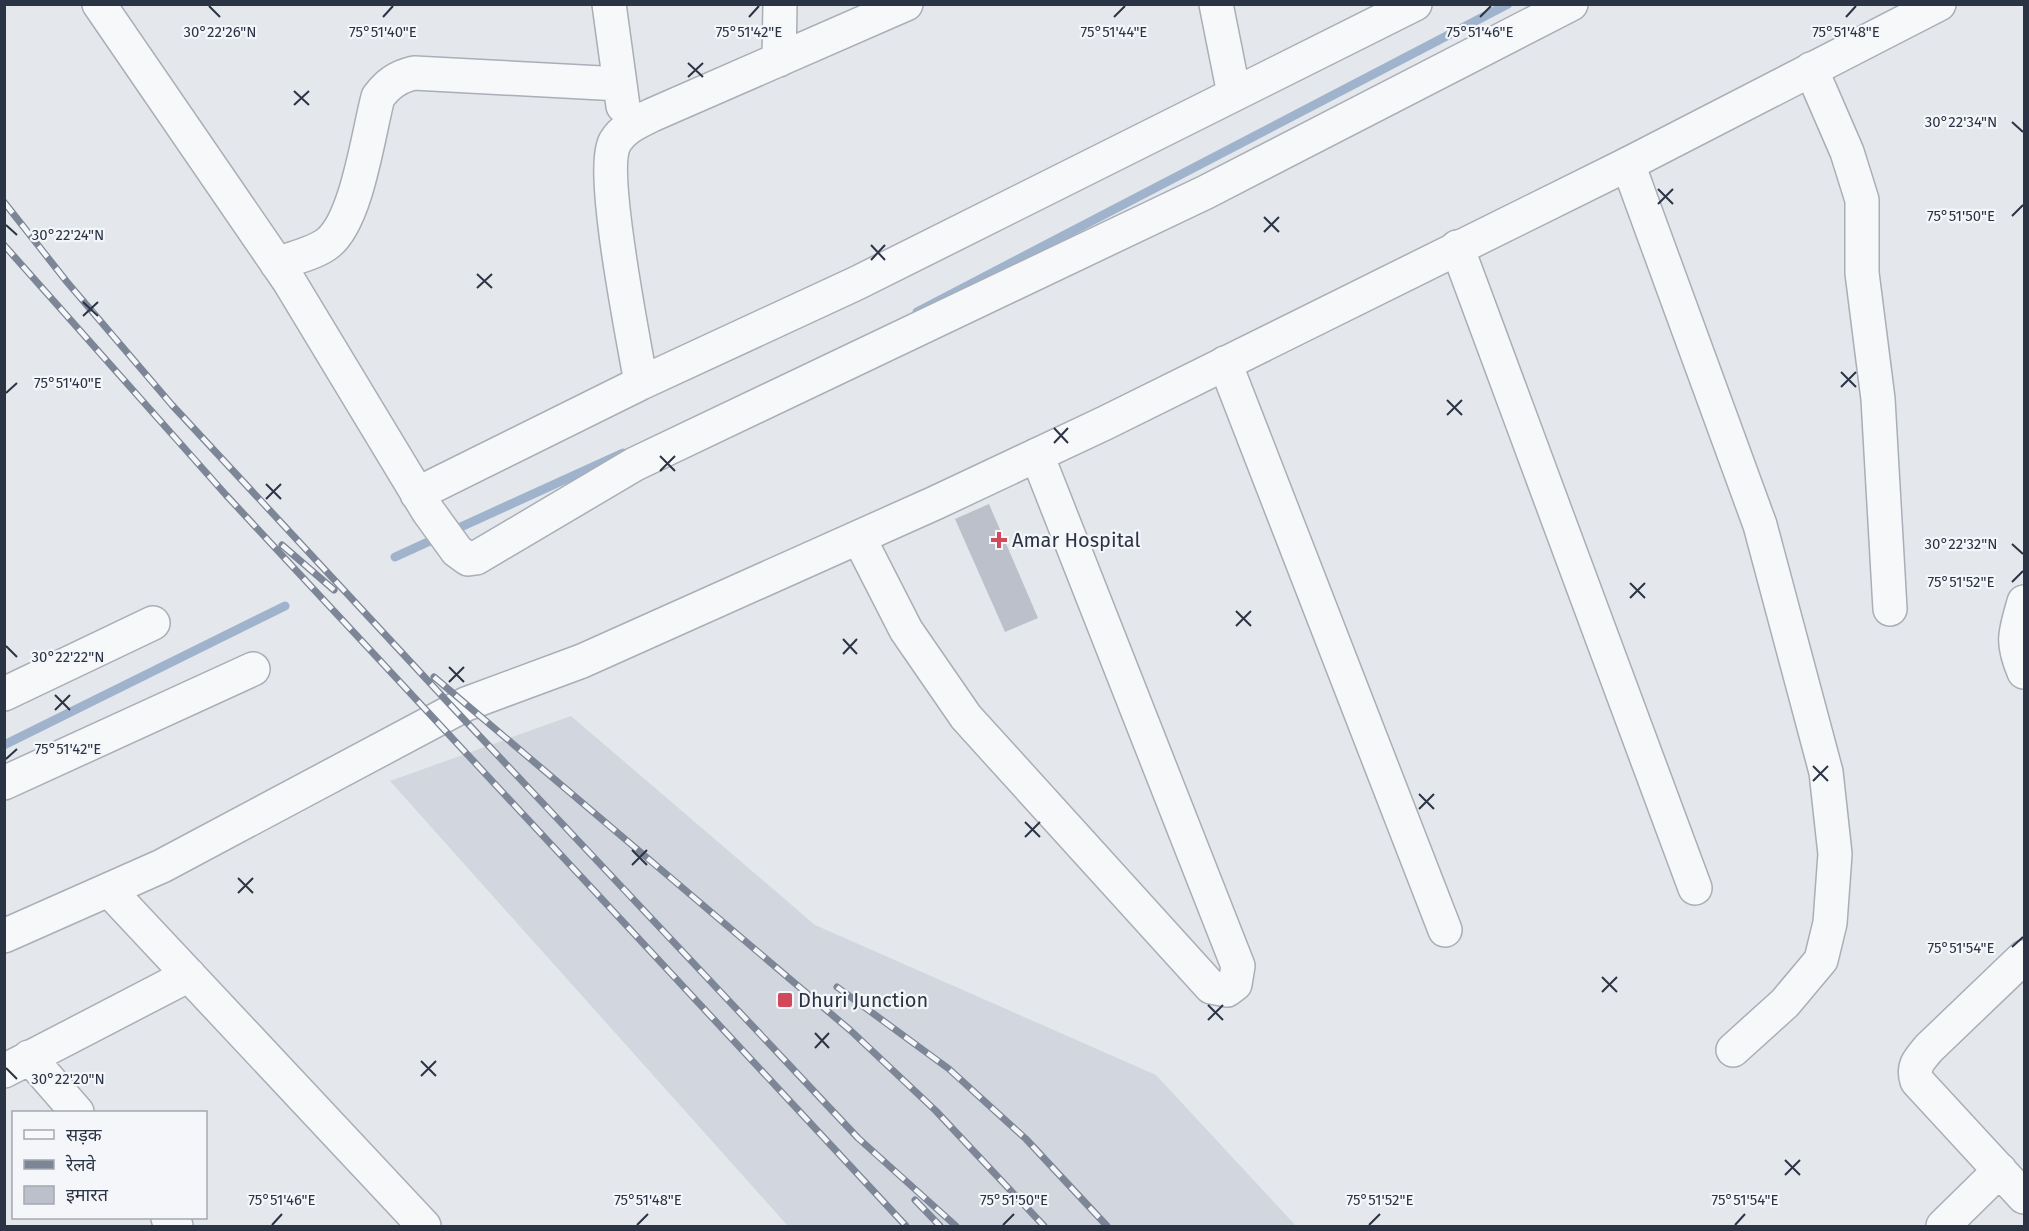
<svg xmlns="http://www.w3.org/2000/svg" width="2029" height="1231" font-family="'Fira Sans','Noto Sans Devanagari',sans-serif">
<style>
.built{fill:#d2d6de}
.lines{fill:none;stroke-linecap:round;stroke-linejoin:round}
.stream{stroke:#9fb4cc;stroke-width:9}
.building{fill:#bbc0ca}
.minor-casing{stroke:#a9aeb7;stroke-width:36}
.tertiary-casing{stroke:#a9aeb7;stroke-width:36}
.minor{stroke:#f7f8fa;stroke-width:33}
.tertiary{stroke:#f7f8fa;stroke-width:33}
.rail-casing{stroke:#7d8696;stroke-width:7}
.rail{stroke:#f4f6f9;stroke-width:4.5;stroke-dasharray:14;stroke-linecap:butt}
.ticks{fill:none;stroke:#2b3445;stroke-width:2}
.poi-dot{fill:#d1495b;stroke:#f4f6f9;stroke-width:2}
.labels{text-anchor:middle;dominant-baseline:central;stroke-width:4.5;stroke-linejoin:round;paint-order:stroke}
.poi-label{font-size:20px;fill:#2b3445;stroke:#f4f6f9;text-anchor:start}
.ticks-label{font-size:15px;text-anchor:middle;fill:#2b3445;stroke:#f4f6f9;stroke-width:4.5;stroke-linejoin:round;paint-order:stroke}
</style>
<rect width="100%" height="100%" fill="#e4e7ec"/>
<path class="built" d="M571,716L815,925L1156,1075L1296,1226H788L390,781Z"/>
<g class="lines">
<path class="stream" d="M917,312L1508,4
M395,557L623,453
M4,745L285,606"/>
</g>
<path class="building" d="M989,504L1038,618L1005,632L955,519Z"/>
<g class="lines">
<g class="minor-casing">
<path id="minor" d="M99,4L289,281L428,511L457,551L468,559L476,558L635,464L1206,192L1571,4
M609,4L623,106
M1216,4L1234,94
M779,60L780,4
M1811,69L1847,152L1862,200V273L1878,399L1890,609
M1628,164L1760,525L1826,772L1835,854L1830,923L1821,960L1785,1003L1733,1050
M1457,247L1695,888
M277,264C292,258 316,253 328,243C357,220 368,135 378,97C388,84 397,77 414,73L620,84
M1225,363L1445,930
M641,383C634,341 599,172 615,142C623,128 638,122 652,115L906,4
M417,494L641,383L857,283L1415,4
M859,538L906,630L966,717L1211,987L1227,990L1235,984L1238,966L1037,455
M2024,602C2015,634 2011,641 2024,672
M4,694L153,623
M4,783L253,669
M109,890L424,1226
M2024,957L1929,1048C1919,1060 1912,1066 1917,1081L2024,1197
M29,1057L77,1112
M4,1071L189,975
M168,1218L176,1226
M1943,1226L2000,1170"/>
</g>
<g class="tertiary-casing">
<path id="tertiary" d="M4,936L162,866L466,704L582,661L935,503L1105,423L1628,164L1939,4"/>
</g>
<use href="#minor" class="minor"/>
<use href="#tertiary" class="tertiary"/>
<g class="rail-casing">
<path id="rail" d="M4,202L67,282L172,405L456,711L858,1138L956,1226
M4,245L226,495L906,1226
M282,545L334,590
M434,677L850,1030L936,1111L1044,1226
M837,987L949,1069L1026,1139L1107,1226
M915,1200L940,1226"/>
</g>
<use href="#rail" class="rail"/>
</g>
<path class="ticks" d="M209,6L220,17M383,17L393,6M749,17L759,6M1114,17L1125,6M1480,17L1491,6M1846,17L1856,6M688,63L703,77M688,77L703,63M294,91L309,105M294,105L309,91M2012,122L2023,132M1658,189L1673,204M1658,204L1673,189M2012,216L2023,205M1264,217L1279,232M6,225L17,235M1264,232L1279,217M871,245L885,260M871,260L885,245M477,274L492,288M477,288L492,274M83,302L98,316M83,316L98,302M1841,372L1856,387M1841,387L1856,372M6,393L17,383M1447,400L1462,415M1447,415L1462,400M1054,428L1068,443M1054,443L1068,428M660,456L675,471M660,471L675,456M266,484L281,499M266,499L281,484M2012,544L2023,554M2012,582L2023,571M1630,583L1645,598M1630,598L1645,583M1236,611L1251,626M1236,626L1251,611M843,639L857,654M6,646L17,657M843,654L857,639M449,667L464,682M449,682L464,667M55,695L70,710M55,710L70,695M6,759L17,749M1813,766L1828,781M1813,781L1828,766M1419,794L1434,809M1419,809L1434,794M1025,822L1040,837M1025,837L1040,822M632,850L647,865M632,865L647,850M238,878L253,893M238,893L253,878M2012,947L2023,937M1602,977L1617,992M1602,992L1617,977M1208,1005L1223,1020M1208,1020L1223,1005M815,1033L829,1048M815,1048L829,1033M421,1061L436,1076M6,1068L17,1079M421,1076L436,1061M1785,1160L1800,1175M1785,1175L1800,1160M272,1225L282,1214M637,1225L648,1214M1003,1225L1014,1214M1369,1225L1380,1214M1735,1225L1745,1214"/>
<g class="poi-dot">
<path d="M996 531h6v6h6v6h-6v6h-6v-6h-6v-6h6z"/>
<rect x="777" y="992" width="16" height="16" rx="3"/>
</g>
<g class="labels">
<g class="poi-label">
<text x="1012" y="540">Amar Hospital</text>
<text x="798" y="1000">Dhuri Junction</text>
</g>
</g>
<g class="ticks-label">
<text x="220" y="37">30°22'26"N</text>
<text x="383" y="37">75°51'40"E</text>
<text x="749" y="37">75°51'42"E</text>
<text x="1114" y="37">75°51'44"E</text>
<text x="1480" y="37">75°51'46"E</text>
<text x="1846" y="37">75°51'48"E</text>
<text x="1961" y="127">30°22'34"N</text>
<text x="1961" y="221">75°51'50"E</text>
<text x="68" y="240">30°22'24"N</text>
<text x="68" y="388">75°51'40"E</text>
<text x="1961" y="549">30°22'32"N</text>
<text x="1961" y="587">75°51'52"E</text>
<text x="68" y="662">30°22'22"N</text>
<text x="68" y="754">75°51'42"E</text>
<text x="1961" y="953">75°51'54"E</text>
<text x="68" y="1084">30°22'20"N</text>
<text x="282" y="1205">75°51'46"E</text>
<text x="648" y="1205">75°51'48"E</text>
<text x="1014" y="1205">75°51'50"E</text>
<text x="1380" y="1205">75°51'52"E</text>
<text x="1745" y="1205">75°51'54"E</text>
</g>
<rect width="2029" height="1231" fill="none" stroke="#2b3445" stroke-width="12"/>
<rect x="12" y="1111" width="195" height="108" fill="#f4f6f9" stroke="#a4a8b1" stroke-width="1.5"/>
<rect x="24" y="1130" width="30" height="9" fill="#f7f8fa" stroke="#a4a8b1" stroke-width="1.5"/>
<text x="66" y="1141" font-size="18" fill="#2b3445">सड़क</text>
<rect x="24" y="1160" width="30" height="9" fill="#7d8696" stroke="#a4a8b1" stroke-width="1.5"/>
<text x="66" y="1171" font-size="18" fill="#2b3445">रेलवे</text>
<rect x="24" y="1186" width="30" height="18" fill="#bbc0ca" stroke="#a4a8b1" stroke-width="1.5"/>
<text x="66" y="1201" font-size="18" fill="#2b3445">इमारत</text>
</svg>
